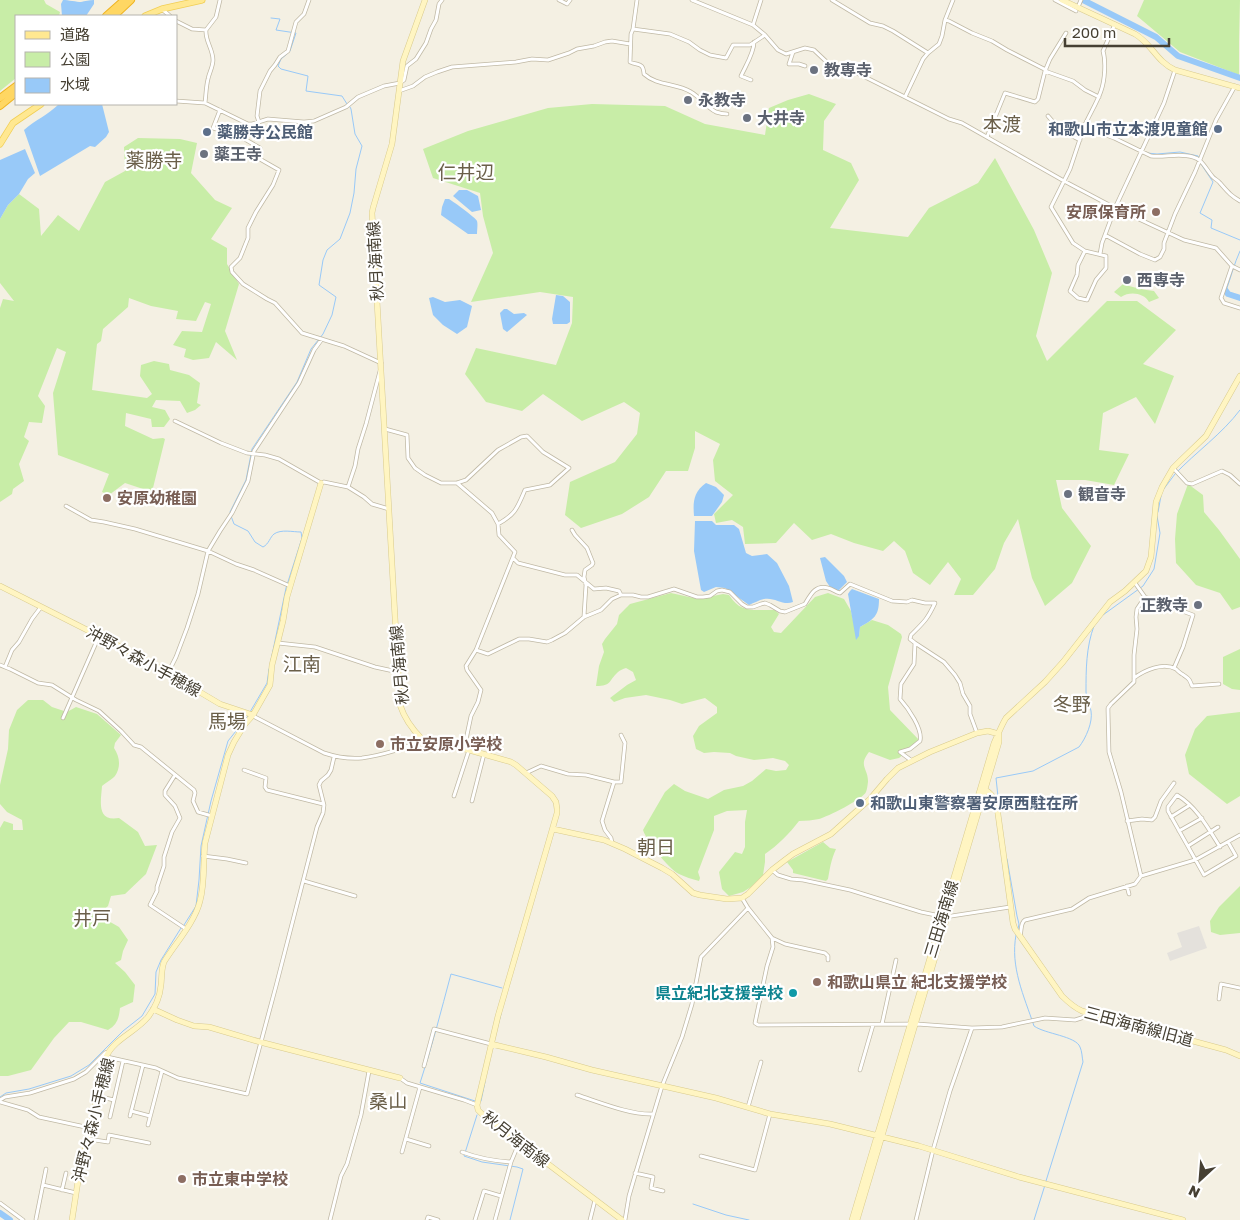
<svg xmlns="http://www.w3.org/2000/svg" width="1240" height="1220" font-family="'Golos Text','Noto Sans JP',sans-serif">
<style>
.green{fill:#c8eda7}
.parking{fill:#e4e1dc}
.water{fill:#98c9f8}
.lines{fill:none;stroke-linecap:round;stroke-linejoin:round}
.stream{stroke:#98c9f8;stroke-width:1}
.river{stroke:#98c9f8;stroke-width:6}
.street-casing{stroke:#c0b9a5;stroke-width:4.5}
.secondary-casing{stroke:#d9cb8d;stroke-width:6}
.primary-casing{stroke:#f1ce54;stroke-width:7}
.highway-casing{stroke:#efb422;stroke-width:8}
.street{stroke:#fff;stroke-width:3}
.secondary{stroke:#fff5c2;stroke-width:5}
.primary{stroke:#ffe891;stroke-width:5.5}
.highway{stroke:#ffd763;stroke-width:6}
.worship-dot{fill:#6b7280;stroke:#fff;stroke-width:2}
.service-dot{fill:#5c6f8a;stroke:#fff;stroke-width:2}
.education-dot{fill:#8d6e63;stroke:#fff;stroke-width:2}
.culture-dot{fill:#0f9aa8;stroke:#fff;stroke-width:2}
.labels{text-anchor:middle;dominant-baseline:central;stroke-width:4.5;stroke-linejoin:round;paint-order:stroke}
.worship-label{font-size:16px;font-weight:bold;fill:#5b616d;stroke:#fff;text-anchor:start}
.service-label{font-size:16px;font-weight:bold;fill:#4e5e75;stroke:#fff;text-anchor:start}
.education-label{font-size:16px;font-weight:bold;fill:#785e54;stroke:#fff;text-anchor:start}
.street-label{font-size:16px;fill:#464033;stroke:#fff}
.culture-label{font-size:16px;font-weight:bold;fill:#0d838f;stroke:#fff;text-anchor:end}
.quarter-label{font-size:19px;fill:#6a5f49;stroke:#fff}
</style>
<rect width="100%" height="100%" fill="#f4f0e3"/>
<path class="green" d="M0,0H44L46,4L60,12L59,16H16V78L0,91Z
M1144,0H1240L1239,42V75L1180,52L1137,16Z
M809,94L836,104L824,121L823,150L851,163L859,180L830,228L908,237L929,208L978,183L995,158L1034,230L1052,273L1036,336L1047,361L1107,301H1137L1176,330L1143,364L1174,376L1155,424L1136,397L1103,413L1099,450L1129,454L1114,485L1085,480H1056L1062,508L1091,546L1072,583L1045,606L1032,578L1018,519L1004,543L995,569L973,595H954L961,579L948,562L930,585L913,573L905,551L894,541L883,551L854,543L831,534L812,540L794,523L776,543L745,544L743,527L732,520L716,523L714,514L733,495L715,481L713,460L720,444L695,431V448L688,471H666L649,497L622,514L581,528L565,515L570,482L615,462L637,434L640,413L624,402L582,421L543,394L522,411L486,402L465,374L476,348L556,365L572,323L573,297L540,292L471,302L493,253L483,216L480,193L433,178L423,149L468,131L548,108L592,104L665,106L705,124L765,135L769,108L788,100Z
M138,138L180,139L197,143L191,173L215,200L232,208L211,239L227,248V264L239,284L225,331L237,360L216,342L209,358L193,360L184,357L186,349L173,345L182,331L202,332L211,304L205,302L196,321L176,319L178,311L151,306L129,298L128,307L103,329L101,341L97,344L92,390L147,398L152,394L140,376L141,365L154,361L169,364L170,370L189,375L200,383L197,403L201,405L195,410L187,413L180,401L156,400L152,407L165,410L170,419L164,427H152L151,419L126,413L125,426L153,439L163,438L165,439L152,492L125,483L109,495L102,492L109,474L58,455L53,393L66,352L57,348L38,396L45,406L42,423L29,422L24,437L29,441L19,464L24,481L13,489L12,494L0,502V308L3,299L14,301L0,283V219L8,205L19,194L39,209L41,236L58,215L79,231L105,182L125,171L124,147Z
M1123,284C1131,287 1145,290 1154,291L1159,298L1149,302C1144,293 1130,291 1121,297L1114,292Z
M1188,484L1203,495L1204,512L1219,530L1240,559V607L1232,610L1220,593L1196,585L1176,563L1175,539L1177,514Z
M671,593L698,599L723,594L729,595C742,615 755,609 775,610L779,614L771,627L774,632L781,633L815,597L828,593L844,599L851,611L853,620L859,636L860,627L872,620L888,625L901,634L902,637L888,687L890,710L920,741L899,758L890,760L869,752C858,766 868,768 868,781C868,783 867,790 866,792C863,799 827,817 819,819C813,820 806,821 799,821C789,834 778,845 765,854V862L763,875L751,887L743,892L729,896L722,889L719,872L735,852L742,854L745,847V822L747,810L727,811L714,816V830L698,872L700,878L699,881C692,879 685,877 679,874C668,868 647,842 643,830L665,792L674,784L685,791L708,799L724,790L743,786L752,781L766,769L776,771L786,770L789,765L785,761L773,758L754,760L736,756L730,753L714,752L704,753L696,749L693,736L699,726L717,713V707L705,698L682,704L670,700L646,695L625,698L614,702L610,698L627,685L636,680L633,672L626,668C623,669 620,670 618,672C608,681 612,686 596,686L599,666L604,652L602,644L605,639L617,624L619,615L630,604Z
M1240,649V690L1232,689L1223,684V657Z
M28,700H43L52,707L67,712L76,707L97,714L121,735L115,743L114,748C120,757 121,767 115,776C112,779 106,783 102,786C101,801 96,822 119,818L138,832L145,846L157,845L146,874L125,894L111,896L108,906L98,915L119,927L128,940L123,951L121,960L115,963L125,972L135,985L133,1002L120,1008C119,1018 117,1025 108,1030L81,1022H69L54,1038L31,1070L8,1076H0V828L4,821L13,824V830H23L22,820L7,812L0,804V785L8,749L9,730L17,710Z
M1240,712V796L1227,804L1189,774L1185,755L1195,729L1207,716Z
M823,842L830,848L836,849C831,860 830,868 828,879L826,881L793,873V870L787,862Z
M1240,886V933L1220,935L1211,932L1210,921L1219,907Z"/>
<path class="parking" d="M1199,926L1207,948L1170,961L1167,953L1182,947L1177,933Z"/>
<path class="water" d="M63,0C68,0 77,2 81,2C85,1 89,0 94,0V4L86,16H62L61,4Z
M59,104H102L109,132L106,137L95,147L90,146L40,176L24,130C35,120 48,115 59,104Z
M25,149L35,173L28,179L19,194L8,205L0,219V160Z
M459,190H467L478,196L481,210L472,212L453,196Z
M445,199H449C454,202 476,218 477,221C478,224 477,230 477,234H468L441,215L442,207Z
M556,295L563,296L570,302V322L567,324H553L552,319Z
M433,297L445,302L460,300L472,306L467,327L457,334L443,325L433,315L429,298Z
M504,309H507L514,314L524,313L527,315L507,332L503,329L500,313Z
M706,483L716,487L724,495L722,502L712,516H694C693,503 693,492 706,483Z
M695,521H712L716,525H734L739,529L746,553L752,556L767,554L777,563L789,586L793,602C783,606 775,597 764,599C759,600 754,603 749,605L725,588L716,587L704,592L701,590L694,551Z
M825,557L844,576L847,582L838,591L830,587L826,581L820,558Z
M852,589L879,599C879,616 874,619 860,627L859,636L856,640L848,594L850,591Z"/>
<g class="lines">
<path class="stream" d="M271,18L280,19L276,30L296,33L290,51
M287,54L281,59L278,66L281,69L308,76L306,91L342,96L347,104
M1087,125L1100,131
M1147,153L1157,154L1180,152L1198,156L1199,158
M1201,164L1213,182L1200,213L1212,220L1211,228L1240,240
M1226,291C1231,277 1234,264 1240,251
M1163,490C1167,485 1171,479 1175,474C1196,452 1222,434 1240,410
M230,512L246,480L252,449L297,382L311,349L323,334L332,315L336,297L319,285L323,260L327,250L340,239L350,213L354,193L356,169L362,146L355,134L351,109L350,107
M1158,512L1161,496
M231,516L234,524L248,531L255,542L263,547C269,544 270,537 274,534C281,529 293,532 301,532L302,538L286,588L271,660
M1103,615L1143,586L1154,569L1160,533L1157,516
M250,712L267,683L269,669
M999,806L996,778L1033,771L1079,747C1086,738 1093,722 1091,711C1090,704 1086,698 1086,692C1086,670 1086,647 1094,626
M1007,859L1017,916L1019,924L1018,929
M184,925L196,906L199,880L201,846L211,801L228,741L248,716
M1016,935C1010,967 1024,996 1034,1026C1045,1034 1076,1036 1080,1047C1082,1051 1082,1057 1083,1062L1046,1181
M498,1025L501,1014
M0,1097L6,1093L29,1089L71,1076L89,1065L123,1031L142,1016L155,994L156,972L161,960L181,928
M475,1101L420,1083C432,1047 441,1011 451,974L502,988
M481,1101L485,1082
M477,1115L464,1156L482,1162L517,1167L523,1169L510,1220
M693,1204L726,1215L749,1220
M1034,1220L1045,1185"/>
<path class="river" d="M1083,0L1156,37L1178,56L1240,78
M1226,291L1228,294L1240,298
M0,1213L10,1220"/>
<g class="street-casing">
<path id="street" d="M559,0L567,4L570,0
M637,0L633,29L631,34L630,62C639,66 643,62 644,74C657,86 677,83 691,92C700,97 706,107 716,112C719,113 724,114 727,114
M692,0L753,25L765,35L778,50L786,54L805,48L814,50L832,67L859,74L949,119L962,123L1064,181L1115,208L1184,240L1216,248L1232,266L1240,270
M832,0L870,23L883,26L893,31L928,53
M1055,0L1076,11
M1078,7L1081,0
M163,10L170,16
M945,20L949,21L972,33L992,41L1007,50L1046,70
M176,21L192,29L206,30L216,17L220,0
M1115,24L1103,51C1106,61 1105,80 1101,91C1097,103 1089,115 1084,127L1114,138L1151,156C1165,158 1178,152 1193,157C1202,159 1206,169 1212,176C1214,179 1218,180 1220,183C1228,192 1230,195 1240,201
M753,25L761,0
M633,29L670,34L689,42L700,50L710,55L726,58L733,45H750L765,35
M793,52L789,64H799L805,66
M1045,71L1073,81L1085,90L1099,97
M751,80L741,76C746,65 754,53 754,42
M399,91L413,86L425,77L437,72L452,67L516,62L532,59L548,60L569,53L577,49L594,46L605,42L612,41L630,44
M905,97L923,59L928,53L939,44L942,36L945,20L953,0
M176,101L205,103L248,124H252L268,119L304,122L314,121L346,107L358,97L384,86L400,83L404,80L407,66L416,59L426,43L431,29L436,20L439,4L442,0
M205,103C206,95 206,87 208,79C209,73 213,67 213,60C213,49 205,41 206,30
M220,110L213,128L241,137L260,148L256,156L258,158L279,170L273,185L256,212L248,228V238L240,258L231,267L232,272L243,284L267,299L275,303L302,333L344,346L381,363
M1048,116L1060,130L1080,140
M259,122L257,116L260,91L270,71L275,65L280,57L288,51L296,22L304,14L309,0
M1084,127L1070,169L1051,207L1073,243L1085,251
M987,137L1005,93L1035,102L1038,99L1045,71L1050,59L1066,33
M1105,235L1140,254L1155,260L1160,257L1164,249V243L1175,214L1195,172L1216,120L1235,86
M1085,251L1106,256V268L1096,280L1087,300L1078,298L1070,291L1077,275L1078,265Z
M1100,254L1102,243L1115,208L1164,103L1175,70
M1232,266L1221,298L1224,303L1240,308
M175,421L221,443L247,453L265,455L279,459L321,483L324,482L348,487L364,497L372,504L389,509
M385,429L407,435L408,458L415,468L425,475L441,483H457L466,480L498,450L521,437L527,436L543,452L569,468L550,485L525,490C517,508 516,514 498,524
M1173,468L1187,483L1192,484L1222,471L1230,475L1240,484
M457,483L492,513L498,524L499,535L515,552L476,650L466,666L467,670L481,690L478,702L471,716L464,749
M348,487L355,466L358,449L366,424L380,371
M66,506L91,520L104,522L135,529L208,551L236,564L254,570L290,586
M572,530L575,535L587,548L593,563L592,565L585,570L584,577L586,585L584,616
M513,558L518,563L565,575H577L594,589L606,588L619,591L621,595
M1135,583L1145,597L1137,609L1136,617L1137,629L1134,655V682L1111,704L1108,708V711L1109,752L1121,792L1141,876
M1145,597L1193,615L1183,647L1174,668
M278,643L315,647L375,667L398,672
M476,650L488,654L519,639H529L547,642L552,640L565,633L584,617L601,610L612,599L621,595H633L641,597H648L674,589L697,597H703L710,596L717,591L722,590L730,592L742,604L747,607H753L761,604L765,603L770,605L780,611L785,612L805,604C810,596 815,584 828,588C833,589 835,592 840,593L850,584L892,601L907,602L912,600L925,603H935C927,620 924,622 911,635L910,639L915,643L944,662L955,675L960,683L963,694L970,706V714L977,733
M0,665L10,669L38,683L52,685L76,700L99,711L121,731L134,745L141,747L194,790L195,793L193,801L198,812L212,816
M5,667L12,650L19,642L32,619L41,607
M168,673L176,657L187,628L198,594L208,551L220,531L232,513L248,481L254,451L299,383L314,350L322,339
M1134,678C1145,670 1163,662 1176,669C1178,671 1180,673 1182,674C1189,679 1189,678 1192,686L1219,684
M253,716L324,753C336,757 350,759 362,758C378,756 409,748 422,739
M63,718L99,636
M912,761L900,752L910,749L920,741C923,729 908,708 900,699L901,684L914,664L915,643
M244,770L266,778L265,787L267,790L323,804
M526,773L541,766L568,774L586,775L614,782H621L625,743L621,735
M175,775L165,791V795L175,806L180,818L172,832L164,857V866L157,887V891L150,905L186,929
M454,796L469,750
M472,801L484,754
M1171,817L1190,805
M1127,821L1142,819L1152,820L1155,817L1161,801L1174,783
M1179,831L1202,818
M612,843L611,838L605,830L602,821L614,782
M1188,846L1218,827
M1220,847C1208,828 1197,807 1177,795L1168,807V811L1204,875L1236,856L1228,842
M203,856L227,859L246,863
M772,870L778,875L791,879L803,880L850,890L921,912L945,917L1010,907
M304,881L355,896
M1127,886L1129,894
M742,898L748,908L772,938L785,944L825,953L828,956V960
M1020,936C1022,930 1020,923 1025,920L1072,909L1089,898L1135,884L1141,876L1195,860L1240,835
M772,938L773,947L767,966L755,1023L758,1025L917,1024L972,1028L1002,1027L1045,1018L1075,1020L1094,1014
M1219,999L1221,984L1240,988
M882,1024L896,960
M107,1057L156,1068L178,1078L247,1094L276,986L317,827L323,813L324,805L319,785L321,781L328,775L331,770L334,757
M424,1066L434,1029L491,1044
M860,1070L873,1025
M400,1078L407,1083L464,1100L477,1105
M577,1095C599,1102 630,1115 653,1114
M97,1096L114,1100
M0,1100L5,1097L30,1093L74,1079L86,1072L105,1053L108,1052
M0,1102L28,1110L39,1117L90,1128
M748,1107L761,1062
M131,1111L150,1116
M130,1116L143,1065
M110,1117L123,1061
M148,1125L162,1071
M88,1139L108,1142L109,1135L149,1143
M406,1139L429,1146
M402,1152L420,1087
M462,1152C478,1158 494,1161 511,1162
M701,1156L755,1170L770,1114
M635,1173L653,1177L651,1188L663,1191
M43,1185L76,1193
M62,1190L66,1173
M0,1203L23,1220
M36,1219L46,1169
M330,1220L341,1176L347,1164L361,1115L369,1071
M427,1220L428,1217L438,1220
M475,1220L484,1191L501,1196
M495,1220L511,1162L519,1143
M590,1220L595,1200
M625,1220L629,1196L636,1172L662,1086L682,1037L692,1004L701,957L748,908
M916,1220L933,1150L950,1091L972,1028"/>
</g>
<g class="secondary-casing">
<path id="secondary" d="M425,0L403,61L392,144L373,208L372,213L400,705C404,717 413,730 422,739L469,750L511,762L516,765L552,796L556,802L557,809V813L498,1016L477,1105L478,1110L482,1114L622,1220
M1062,0L1135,34C1152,44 1156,61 1175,70L1240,88
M0,586L99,636L144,659L220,704L253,715
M983,789C992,792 994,799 997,807L1013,923L1015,929L1062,996C1068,1002 1073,1007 1082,1011L1226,1050L1240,1056
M553,829L604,840L625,849L662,868L672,874L693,893L700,895L727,899L742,898L748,894L772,870L785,860L793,854L831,834L870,799L887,779L898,768L930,752L977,733L988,731L999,734
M153,1009L177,1020L194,1026L209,1027L260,1042L400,1078
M491,1044L546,1057L592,1070L716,1098L770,1114L830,1124L919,1146L1019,1177L1183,1220
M72,1220L78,1181L106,1057C114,1039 136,1032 148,1017C155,1008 160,996 161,985C162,977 161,970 164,962C175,944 195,922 200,901C205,883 203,862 205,843L228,755L234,742L245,724L253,715L270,685L272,665L283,621L287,597L321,483
M852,1220L994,743C998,735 1001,726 1006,718L1045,682L1063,662L1110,602L1125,591L1146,571L1151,557L1156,502L1162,487L1173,468L1180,461L1206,436L1240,376
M857,1220L994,759L999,742V734"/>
</g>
<g class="primary-casing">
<path id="primary" d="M145,16L162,9L202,0
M0,144L13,123L41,104"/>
</g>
<g class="highway-casing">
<path id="highway" d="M106,16L124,0
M114,16L131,0
M0,98L16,86
M0,106L16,93"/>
</g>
<use href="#street" class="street"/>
<use href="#secondary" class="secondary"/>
<use href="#primary" class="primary"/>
<use href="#highway" class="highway"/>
</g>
<g class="worship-dot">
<circle cx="814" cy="70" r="5"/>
<circle cx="688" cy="100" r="5"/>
<circle cx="747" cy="118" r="5"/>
<circle cx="204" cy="154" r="5"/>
<circle cx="1127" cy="280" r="5"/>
<circle cx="1068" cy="494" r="5"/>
<circle cx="1198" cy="605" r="5"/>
</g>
<g class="service-dot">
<circle cx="1218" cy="129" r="5"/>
<circle cx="207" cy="132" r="5"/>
<circle cx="860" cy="803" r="5"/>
</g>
<g class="education-dot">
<circle cx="1156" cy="212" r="5"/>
<circle cx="107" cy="498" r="5"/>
<circle cx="380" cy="744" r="5"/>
<circle cx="817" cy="982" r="5"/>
<circle cx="182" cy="1179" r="5"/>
</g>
<circle class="culture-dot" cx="793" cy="993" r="5"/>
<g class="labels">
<g class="worship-label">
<text x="824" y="70">教専寺</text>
<text x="698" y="100">永教寺</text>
<text x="757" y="118">大井寺</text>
<text x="214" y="154">薬王寺</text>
<text x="1137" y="280">西専寺</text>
<text x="1078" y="494">観音寺</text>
<text x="1188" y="605" text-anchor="end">正教寺</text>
</g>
<g class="service-label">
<text x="1208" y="129" text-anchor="end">和歌山市立本渡児童館</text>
<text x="217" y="132">薬勝寺公民館</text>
<text x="870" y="803">和歌山東警察署安原西駐在所</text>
</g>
<g class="education-label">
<text x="1146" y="212" text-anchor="end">安原保育所</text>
<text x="117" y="498">安原幼稚園</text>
<text x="390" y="744">市立安原小学校</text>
<text x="827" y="982">和歌山県立 紀北支援学校</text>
<text x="192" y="1179">市立東中学校</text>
</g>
<g class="street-label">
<text transform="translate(375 261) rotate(-93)">秋月海南線</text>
<text transform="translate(144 661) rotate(29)">沖野々森小手穂線</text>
<text transform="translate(399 665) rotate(-95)">秋月海南線</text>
<text transform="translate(941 919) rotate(-73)">三田海南線</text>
<text transform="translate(1139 1026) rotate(15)">三田海南線旧道</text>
<text transform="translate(93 1120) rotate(-76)">沖野々森小手穂線</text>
<text transform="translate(516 1139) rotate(38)">秋月海南線</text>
</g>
<g class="culture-label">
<text x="783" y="993">県立紀北支援学校</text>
</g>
<g class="quarter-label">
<text x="1002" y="123">本渡</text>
<text x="154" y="159">薬勝寺</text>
<text x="466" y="171">仁井辺</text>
<text x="302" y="663">江南</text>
<text x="1072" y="703">冬野</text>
<text x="227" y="720">馬場</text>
<text x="656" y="846">朝日</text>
<text x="92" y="917">井戸</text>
<text x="388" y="1100">桑山</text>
</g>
</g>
<rect x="15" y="15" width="162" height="90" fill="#ffffff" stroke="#b5b3ad"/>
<rect x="25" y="31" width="25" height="8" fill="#ffe891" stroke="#b5b3ad"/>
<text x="60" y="40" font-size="15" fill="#464033">道路</text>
<rect x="25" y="52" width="25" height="15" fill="#c8eda7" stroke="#b5b3ad"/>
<text x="60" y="65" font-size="15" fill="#464033">公園</text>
<rect x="25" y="78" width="25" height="15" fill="#98c9f8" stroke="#b5b3ad"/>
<text x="60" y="90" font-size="15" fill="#464033">水域</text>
<g transform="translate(1200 1180) rotate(206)" stroke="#ffffff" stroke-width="4" paint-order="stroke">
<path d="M0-4L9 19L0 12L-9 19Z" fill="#464033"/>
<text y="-8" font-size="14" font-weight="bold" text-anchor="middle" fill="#464033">N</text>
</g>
<path d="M1065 38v8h104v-8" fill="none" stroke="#464033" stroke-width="2.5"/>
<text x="1072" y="38" font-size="15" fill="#464033" stroke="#ffffff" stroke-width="4" paint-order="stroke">200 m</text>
</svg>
